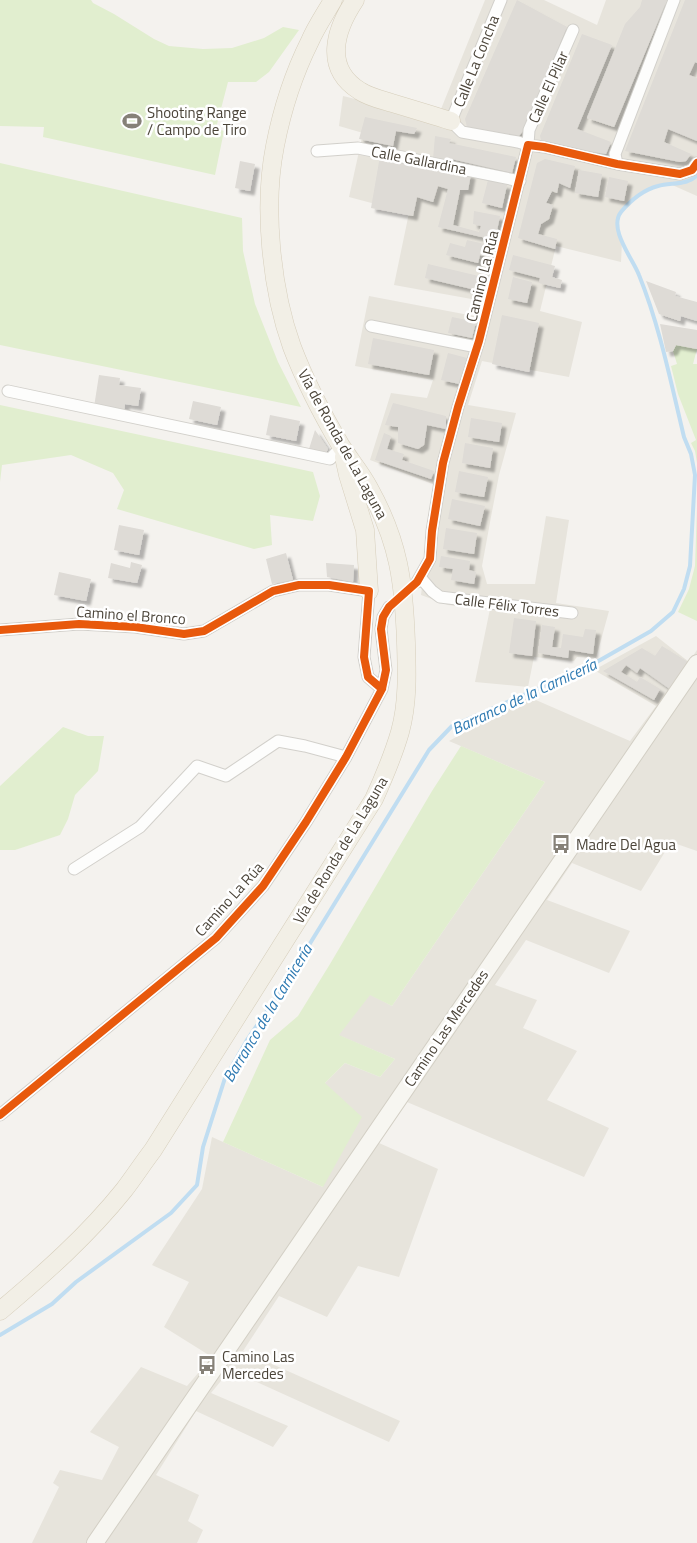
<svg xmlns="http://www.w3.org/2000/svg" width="697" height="1543" font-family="'Titillium Web',sans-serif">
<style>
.residential{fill:#e7e4dc}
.green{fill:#e1eecf}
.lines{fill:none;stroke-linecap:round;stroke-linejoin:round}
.stream{stroke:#c0ddf1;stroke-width:4}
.building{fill:#dedbd6;filter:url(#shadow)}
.street-casing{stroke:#d2d0cb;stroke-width:13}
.secondary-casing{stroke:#d3cfc5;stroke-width:18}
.primary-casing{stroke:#d6cebb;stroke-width:19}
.street{stroke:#fdfdfc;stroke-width:11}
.secondary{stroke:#f7f6f1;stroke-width:16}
.primary{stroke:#f2efe6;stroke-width:18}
.cycleway-casing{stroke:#fff;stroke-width:11}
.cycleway{stroke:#e8590c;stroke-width:8}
.labels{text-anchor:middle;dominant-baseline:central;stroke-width:5;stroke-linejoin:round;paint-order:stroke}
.street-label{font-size:15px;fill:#4b4439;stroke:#fff}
.poi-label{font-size:15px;fill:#4b4439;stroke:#fff;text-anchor:start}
.water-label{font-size:16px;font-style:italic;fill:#2e7ab2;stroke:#fff}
</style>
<defs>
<filter id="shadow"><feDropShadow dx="4.5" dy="4.5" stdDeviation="1" flood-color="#0004"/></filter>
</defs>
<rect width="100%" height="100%" fill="#f4f2ee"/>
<path class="residential" d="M485,0H544L597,25L606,0H697V196L670,184L658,186L641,192L620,214L617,225L622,242L621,262L556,246L540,311L582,322L569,377L482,361L468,405L516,413L499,475L491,517L482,566L487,584H535L546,516L569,520L556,603L609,611L596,658L577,657L574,661L534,657L528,687L475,682L490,609L448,605L421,595L435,485L370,460L391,393L427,398L433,380L355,366L369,296L474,316L477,300L394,285L409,213L349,197L363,133L339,126L343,96L437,119Z
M656,636L689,662L697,650V851L671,842L641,891L572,863L547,900L630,931L609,973L526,940L495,985L537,1000L523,1028L577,1051L547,1100L609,1128L584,1177L407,1102L379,1143L438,1169L399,1277L358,1266L327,1317L279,1296L243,1351L400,1421L389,1442L230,1370L211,1393L288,1426L273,1447L196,1411L156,1475L199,1495L188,1521L203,1530L197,1543H32L59,1487L53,1483L60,1470L102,1480L119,1447L90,1432L141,1367L187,1386L212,1357L164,1327L189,1282L152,1265L202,1189L212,1137L323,1187L325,1083L345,1063L380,1077L395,1059L338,1035L370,994L392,1006L545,782L449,741L529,697L630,741L656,706L594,670Z"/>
<path class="green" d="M0,0H91L93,3L114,14L154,39L169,46L203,49L232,48L264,38L283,27L299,30L269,72L256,82H228L216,128L224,131L215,175L43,137L44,127L0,126Z
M0,163L242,218L243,251L255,304L278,362L301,407L0,345Z
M676,345L697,349L693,364H697V463L695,451L691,443L696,440L678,394L671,366L677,364L673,351Z
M0,405L313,472L320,496L313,521L270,515L272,545L254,549L117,509L124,490L113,473L71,455L2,465L0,482Z
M697,507V621L678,612L689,589L695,566Z
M63,727L88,736H104L98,771L75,795L68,819L60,835L15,850H0V786Z
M461,746L545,782L392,1006L370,995L339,1035L395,1059L380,1077L345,1063L325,1083L362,1117L323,1187L223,1142L270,1040L298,1016L330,964L432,791Z"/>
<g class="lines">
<path class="stream" d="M0,1335L52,1304L76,1282L171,1213L197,1185L203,1147L225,1078L247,1040L282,989L429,750L452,726L588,667L651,631L673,612L684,589L690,566L695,475L691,454L684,437C671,383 660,327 639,275C633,259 608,229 621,212C631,200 643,190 658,186C670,182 688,186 697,175"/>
</g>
<path class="building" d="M517,0L567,27L524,130L518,137H513L467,127L465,119Z
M642,0H667L614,127L587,118L625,24L640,7Z
M685,0H697V63L695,62L689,75L697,78V141L668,129L664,142L691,154L686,161L680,162L625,151Z
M582,34L612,45L577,129L611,142L606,154L542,144L540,136Z
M365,117L417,128L414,134L396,131L393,146L359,139Z
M435,136L451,139L449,143L516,157L512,173L447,158L445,162L433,159Z
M380,156L471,174L468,190H460L453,225L479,232L481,226L473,224L474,211L500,216L495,240L438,227L448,189L438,186L433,202L417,197L413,216L371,208Z
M545,159L575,166L570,188L559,183L557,193L552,191L546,203L553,205L549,219L541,224L538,234L557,239L555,249L518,238L537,163Z
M240,161L255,164L250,191L235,188Z
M579,170L602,174L598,197L575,193Z
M609,177L628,181L624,201L605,197Z
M488,180L507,185L502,208L482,203Z
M467,240L494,246L491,258L480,255L478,263L446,255L450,243L465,247Z
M513,255L555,266L552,277L562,280L560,288L539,283L540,278L509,270Z
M428,264L483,277L480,291L425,278Z
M513,277L532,282L527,303L508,299Z
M646,281L676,292L675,296L697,302V321L681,316L680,321L659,314Z
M502,315L539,323L529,372L492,364Z
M452,317L476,322L472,338L448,333Z
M660,324L697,330V349L676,345L673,351L666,352Z
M373,338L434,350L429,375L368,364Z
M448,353L471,359L464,385L441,380Z
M99,375L120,378L119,385L141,388L138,406L125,404L124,412L94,407Z
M193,401L221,407L217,425L189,419Z
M393,403L446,416V429L427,425L424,445L418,449L398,443V427L385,425Z
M270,415L300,421L296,441L266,435Z
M471,418L502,423L499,442L468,437Z
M315,430L328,449L326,453L309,449Z
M384,433L391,436L387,449L404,454L402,460L434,471L431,479L375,460Z
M465,443L493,448L490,468L462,463Z
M459,471L488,477L484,497L455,492Z
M452,499L485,506L480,526L448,519Z
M119,525L144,530L139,555L114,550Z
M446,528L477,533L474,554L443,549Z
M286,553L293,580L272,584L266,559Z
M441,556L470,561L469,570L476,572L474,584L451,580L453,569L439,567Z
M131,562L142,565L137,583L108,578L111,563L130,568Z
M326,563L354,565L353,582L327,577Z
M59,572L91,579L86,601L54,595Z
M514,618L536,621L532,656L509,653Z
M542,625L555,627L552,647L561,648L563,634L583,637L585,629L596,630L593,654L569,650L568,658L538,653Z
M662,646L691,664L674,692L640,668L637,673L626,665L621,672L637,682L640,677L660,689L654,700L603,671L642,648L655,656Z"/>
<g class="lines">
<g class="street-casing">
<path id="street" d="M501,0L451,121L462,132L518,142L528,145L529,130L573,30
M317,151L358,148L520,181
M617,164L615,154L674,0
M371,326L477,347
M8,391L330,459L342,446
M420,577L432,591L440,597L572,613
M417,582L430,559L432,531L443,463L458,407L479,341L528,145L544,147L617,164L680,174L692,170L697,163
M0,630L79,624L135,627L184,634L204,631L273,591L299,585H329L369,591L364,657L368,677L382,689
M74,869L140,827L197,766L226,776L278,741L305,746L346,757
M0,1115L216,938L263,886L306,822L346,757L382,689L386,670L381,629L383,617L389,607"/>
</g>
<g class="secondary-casing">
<path id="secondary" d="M95,1543L697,663"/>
</g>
<g class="primary-casing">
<path id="primary" d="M355,0C335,30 323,68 360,91C369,97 382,100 392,103C412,109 432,115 451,121
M344,457L348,475L365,530L369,591
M0,1311C44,1274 88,1235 124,1190C134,1177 143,1163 153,1150L374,799C384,777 393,756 400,732C408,703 407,673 406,643C404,583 399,542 369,488C361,473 350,460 341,446C322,414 305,381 292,347C271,289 263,206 275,146C282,110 294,73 310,41C316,27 325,14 333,0"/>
</g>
<use href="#street" class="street"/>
<use href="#secondary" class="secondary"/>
<use href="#primary" class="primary"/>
<g class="cycleway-casing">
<path id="cycleway" d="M0,630L79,624L135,627L184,634L204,631L273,591L299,585H329L369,591L364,657L368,677L382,689
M0,1115L216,938L263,886L306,822L346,757L382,689L386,670L381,629L383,617L389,607L417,582L430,559L432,531L443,463L458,407L479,341L528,145L544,147L617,164L680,174L692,170L697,163"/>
</g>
<use href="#cycleway" class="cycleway"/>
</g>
<defs>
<g id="stadium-bare" transform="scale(1.5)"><path d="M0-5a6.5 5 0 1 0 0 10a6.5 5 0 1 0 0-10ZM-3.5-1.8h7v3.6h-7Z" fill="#868178" stroke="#fff" stroke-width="2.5" paint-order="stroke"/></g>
<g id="bus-bare" transform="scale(1.5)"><path d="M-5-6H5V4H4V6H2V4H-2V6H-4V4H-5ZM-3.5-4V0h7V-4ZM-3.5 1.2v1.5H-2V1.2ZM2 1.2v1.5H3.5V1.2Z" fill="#868178" stroke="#fff" stroke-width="2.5" paint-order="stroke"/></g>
</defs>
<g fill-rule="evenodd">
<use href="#stadium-bare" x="132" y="121"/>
<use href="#bus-bare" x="561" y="844"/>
<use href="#bus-bare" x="207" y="1365"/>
</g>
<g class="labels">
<g class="street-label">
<text transform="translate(476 61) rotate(-68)">Calle La Concha</text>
<text transform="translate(548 87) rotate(-66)">Calle El Pilar</text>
<text transform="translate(419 160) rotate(11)">Calle Gallardina</text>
<text transform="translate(482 276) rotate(-76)">Camino La Rúa</text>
<text transform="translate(343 444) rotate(61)">Vía de Ronda de La Laguna</text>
<text transform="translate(507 605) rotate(7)">Calle Félix Torres</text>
<text transform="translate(131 615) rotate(4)">Camino el Bronco</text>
<text transform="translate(340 850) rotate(-59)">Vía de Ronda de La Laguna</text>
<text transform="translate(229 899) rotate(-48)">Camino La Rúa</text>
<text transform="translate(446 1028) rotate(-56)">Camino Las Mercedes</text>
</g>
<g class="poi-label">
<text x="147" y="112">Shooting Range<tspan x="147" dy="17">/ Campo de Tiro</tspan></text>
<text x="576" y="844">Madre Del Agua</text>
<text x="222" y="1356">Camino Las<tspan x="222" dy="17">Mercedes</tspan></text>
</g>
<g class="water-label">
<text transform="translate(524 696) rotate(-25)">Barranco de la Carnicería</text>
<text transform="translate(267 1013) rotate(-59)">Barranco de la Carnicería</text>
</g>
</g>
</svg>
